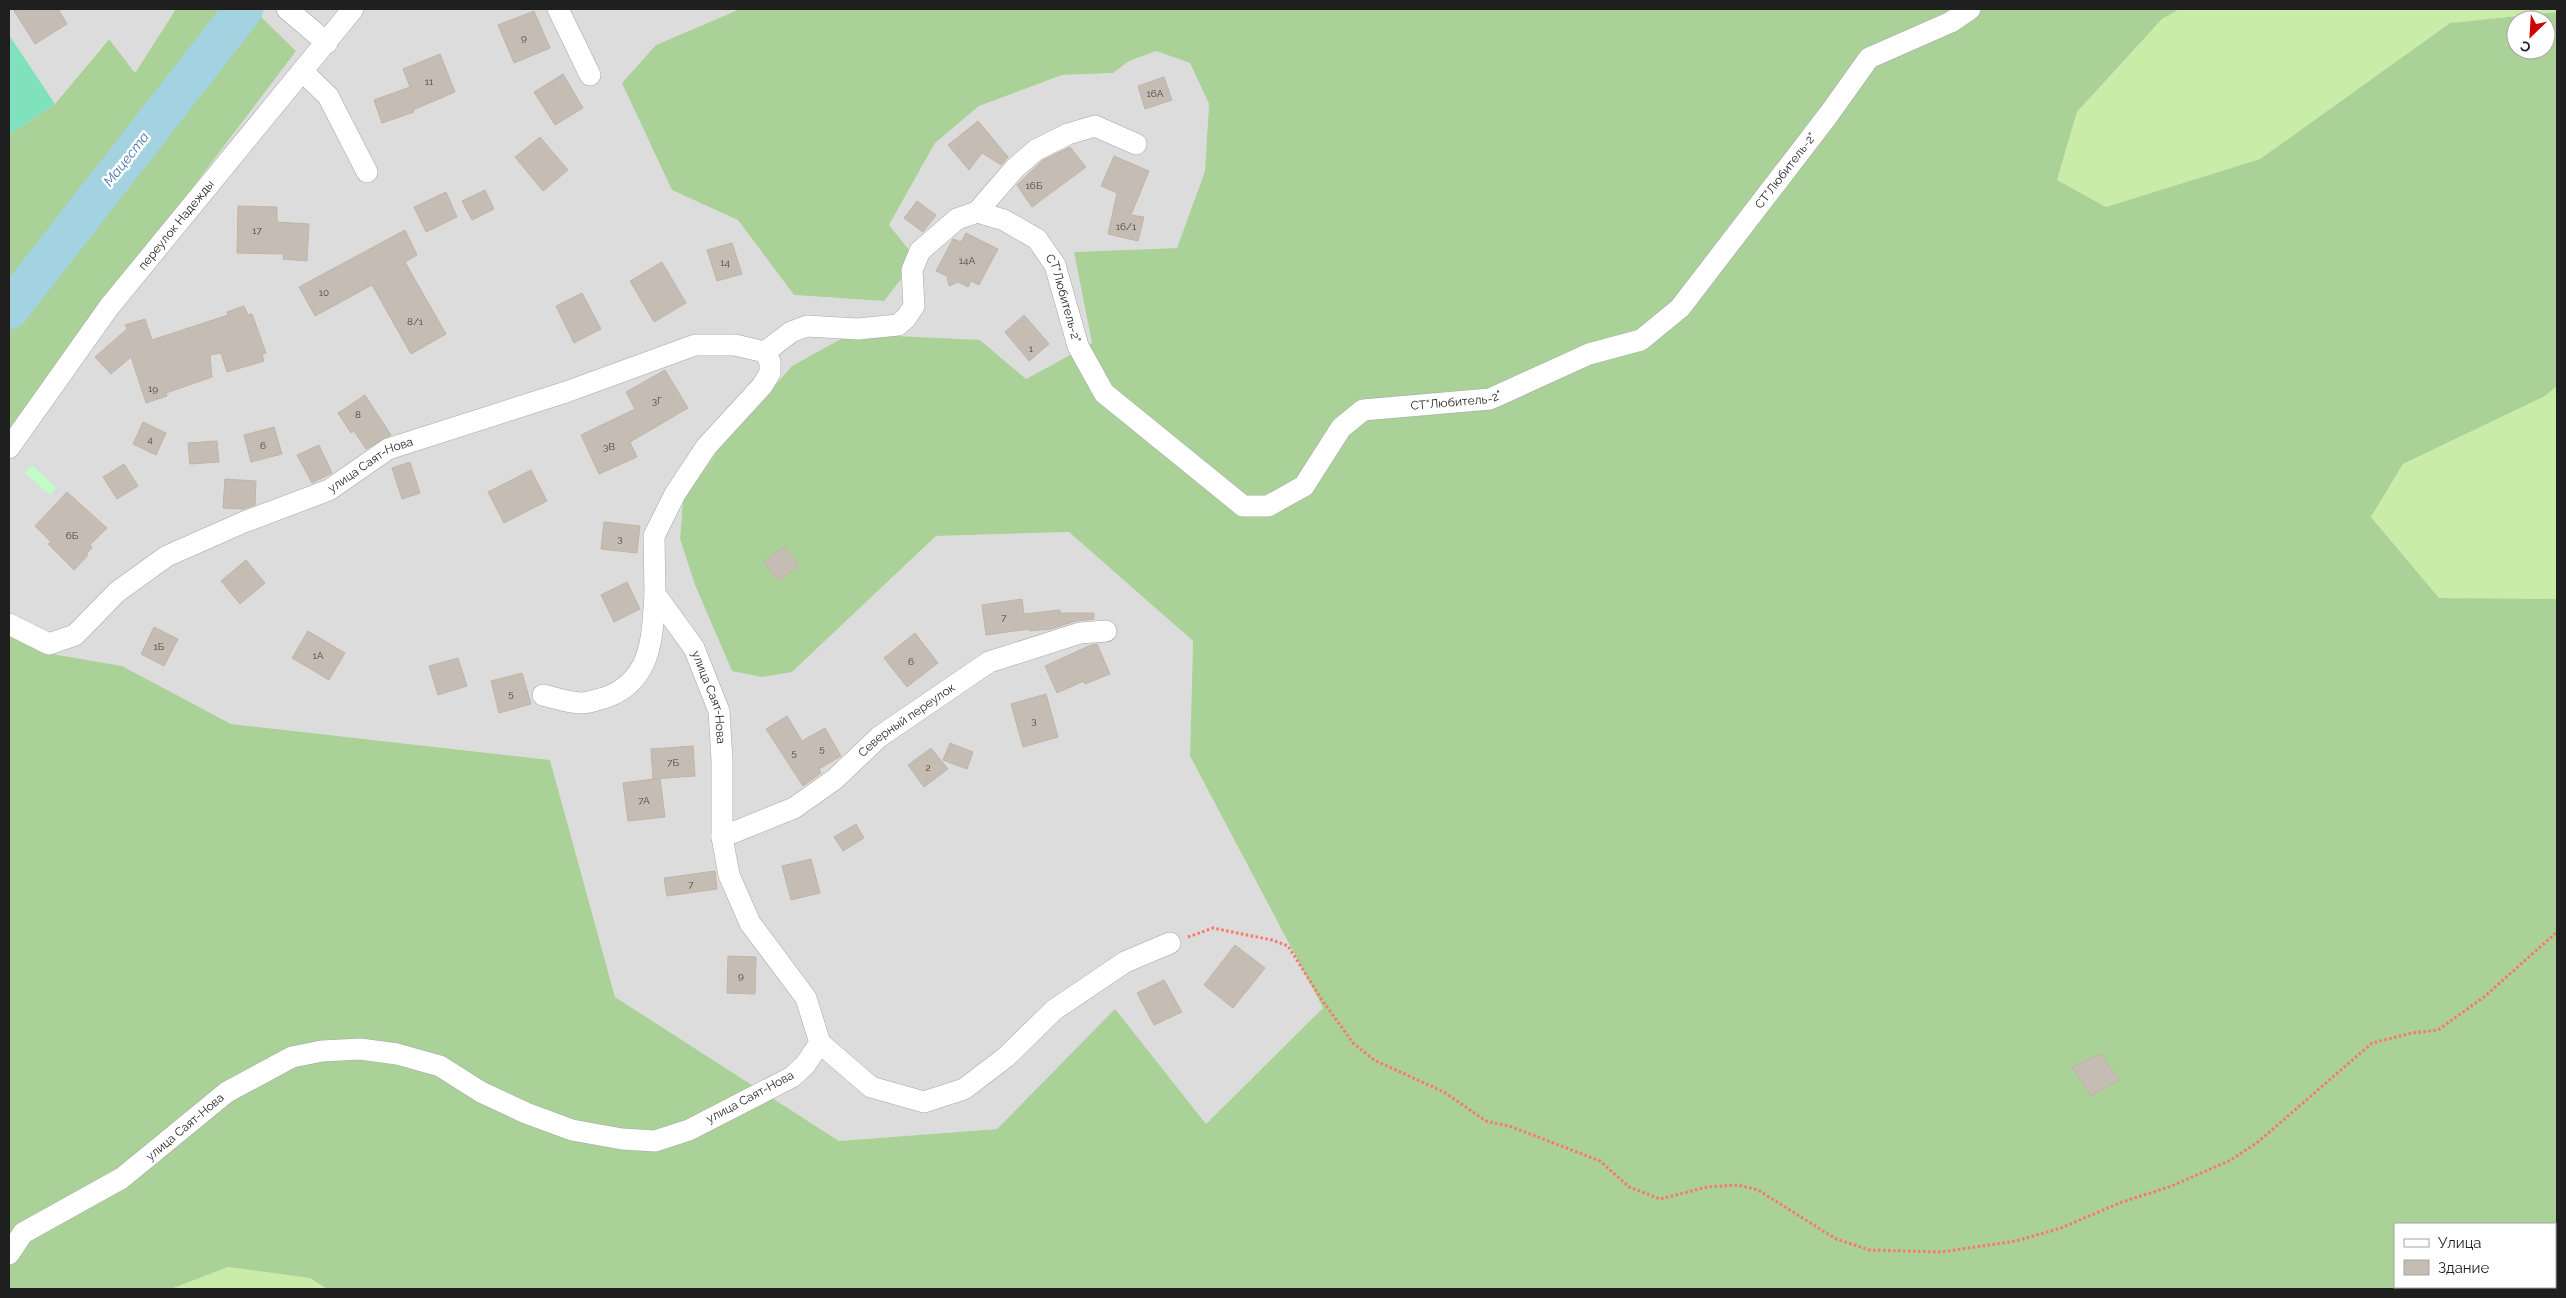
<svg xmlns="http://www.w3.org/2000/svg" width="2566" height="1298" font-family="Raleway,sans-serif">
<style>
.residential{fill:#dddcdc}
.grass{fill:#caeca9}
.forest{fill:#a9d198;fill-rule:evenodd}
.park{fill:#c0fcc5}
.pitch{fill:#80e2bc}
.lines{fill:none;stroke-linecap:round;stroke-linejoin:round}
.river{stroke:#a3d2e0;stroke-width:39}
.building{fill:#c5bcb4;stroke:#c3b3a6}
.minor-casing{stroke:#a6a6a6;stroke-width:22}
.path{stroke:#ff7667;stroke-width:3;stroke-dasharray:2.5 2.5;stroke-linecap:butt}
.minor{stroke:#fff;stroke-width:21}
.labels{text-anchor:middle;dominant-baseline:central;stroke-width:5;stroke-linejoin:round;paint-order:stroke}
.number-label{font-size:10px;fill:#484644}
.street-label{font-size:12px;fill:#1f1f1f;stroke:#fff}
.water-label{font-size:14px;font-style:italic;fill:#4478ab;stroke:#fff}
</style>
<rect width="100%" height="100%" fill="#f0ece5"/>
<path class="residential" d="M9,9H176L135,73L108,39L55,104L9,135Z
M253,9H740L656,45L672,190L738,219L794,295L883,301L902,278L889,225L935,143L979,106L1062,75L1113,73L1129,61L1156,51L1190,63L1209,104L1205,171L1177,248L1075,252L1092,343L1026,379L980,340L792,366L718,450L683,500L680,539L695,585L732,671L792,672L936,536L1069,532L1193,641L1190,756L1323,1008L1206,1124L1115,1010L997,1129L839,1141L615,997L550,760L231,724L122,666L47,653L9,632V430L295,51Z"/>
<path class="grass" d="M2180,9H2557V12L2450,23L2260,159L2106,207L2057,180L2077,112L2162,19Z
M2557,386V599L2439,598L2371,517L2403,464L2545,396Z
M228,1267L311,1278L327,1289H171Z"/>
<path class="forest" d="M176,9H253L296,51L9,430V135L55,104L109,39L135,73Z
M740,9H2180L2162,19L2077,112L2057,180L2106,207L2260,159L2450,23L2557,12V386L2545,396L2403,464L2371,517L2439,598L2557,599V1289H327L310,1278L228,1267L171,1289H9V632L47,653L122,666L231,724L550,760L615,997L839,1141L997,1129L1115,1009L1206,1124L1323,1008L1190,756L1193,641L1069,532L936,536L792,672L762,677L732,671L695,585L680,539L683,500L718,450L792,366L841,339L895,336L980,340L1026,379L1092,343L1074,252L1177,248L1205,171L1209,104L1190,63L1156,51L1129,61L1113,73L1062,75L979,106L935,143L889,225L909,250L902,278L884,301L794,295L738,220L672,190L622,83L656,45ZM2516,20H2546V50H2516ZM2395,1224H2555V1287H2395Z"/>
<path class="park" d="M32,465L56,488L50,495L25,473Z"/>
<path class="pitch" d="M9,35L55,104L9,135Z"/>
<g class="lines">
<path class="river" d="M9,310L244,9"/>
</g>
<path class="building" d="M13,9H58L67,24L35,44Z
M534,11L550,48L514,63L498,25Z
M440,54L455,92L413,110L414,112L382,123L374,100L410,87L403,69Z
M563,74L583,108L555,125L534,92Z
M1164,77L1172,100L1145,109L1138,86Z
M978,121L1008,157L1001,165L982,153L969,170L948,145Z
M540,137L568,170L543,191L515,157Z
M1070,147L1086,167L1032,207L1017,185L1043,160Z
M1114,156L1149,171L1131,215L1144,217L1138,241L1108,234L1117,193L1101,186Z
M485,190L494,209L472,220L462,201Z
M446,192L457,217L426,232L414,207Z
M917,201L936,215L923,232L904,218Z
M238,206L277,207V222L309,224L307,261L283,259L284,254L237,253Z
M405,230L417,255L405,262L446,334L411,354L372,285L315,316L299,287Z
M966,233L998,249L979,285L971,281L968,287L958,282L949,286L947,276L936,271L953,239L961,242Z
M732,243L742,274L717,281L707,250Z
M662,262L686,303L654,322L630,281Z
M582,293L601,329L574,343L556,306Z
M244,306L248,315L252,314L266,353L262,354L264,361L227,372L221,353L210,355L212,377L166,393L167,396L146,403L131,357L111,374L95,357L127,329L125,325L145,319L152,340L228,315L227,312Z
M1024,315L1049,344L1029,361L1005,332Z
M665,370L688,408L630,442L637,457L599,474L581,435L635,409L626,392Z
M365,395L391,435L366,449L354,431L351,433L338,413Z
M143,422L166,433L156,455L133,444Z
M274,427L282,454L251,462L244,435Z
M217,441L219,462L190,464L188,443Z
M319,445L332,473L312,483L297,455Z
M410,462L420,493L402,499L392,468Z
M124,464L138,486L117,499L103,477Z
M531,470L547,501L504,523L488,492Z
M225,479L256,481L255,505L243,509L223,508Z
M67,492L107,528L90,545L92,548L86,554L88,555L74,570L48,544L51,542L35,526Z
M604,522L640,526L637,553L601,549Z
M784,546L799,565L779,581L764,562Z
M246,560L265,583L240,604L221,581Z
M627,582L640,609L614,622L601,595Z
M1022,599L1024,614L1060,610V613H1094V619L1076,621L1051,629L1029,631V629L986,635L982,605Z
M154,627L178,639L164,666L141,654Z
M308,631L345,653L329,680L292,658Z
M915,633L938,663L907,687L884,658Z
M1097,644L1110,674L1085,684L1084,681L1057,693L1045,666L1091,645Z
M458,658L467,686L438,695L429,666Z
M522,673L531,704L499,713L491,681Z
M1046,694L1058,737L1023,747L1011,704Z
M787,716L802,741L825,728L841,756L819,769L821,773L803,786L766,729Z
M950,743L973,752L967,769L943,760Z
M693,746L695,776L653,779L651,749Z
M931,748L948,769L924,787L908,765Z
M660,778L665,817L628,821L623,783Z
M856,824L864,838L843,851L834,837Z
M811,859L820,893L791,900L782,866Z
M715,871L717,889L667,896L664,878Z
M1235,945L1265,968L1233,1008L1204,985Z
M728,956L756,957L755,994L727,993Z
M1164,980L1182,1012L1154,1025L1137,993Z
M2100,1054L2119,1080L2091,1096L2072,1067Z"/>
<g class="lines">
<g class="minor-casing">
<g id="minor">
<path d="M287,9L327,43"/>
<path d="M558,9L590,75"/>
<path d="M302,71L328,96L367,172"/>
<path id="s1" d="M977,212L1004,220L1037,239L1055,265L1078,346L1104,393L1243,506H1268L1304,486L1341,428L1363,410L1490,399L1589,354L1641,340L1680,308L1829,114L1869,58L1951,22L1970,9"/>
<path d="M765,352L791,332L807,326L858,329L898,325L906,318L914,306L912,270L920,251L957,219L977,212L1015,168L1036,150L1068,134L1095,126L1136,144"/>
<path id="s2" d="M9,448L109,307L353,9"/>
<path id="s3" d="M9,624L49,644L75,635L117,592L167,556L244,522L329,490L388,449L566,392L695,345H735L765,352L770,362V373L762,386L706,447L675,494L654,536L655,594L694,648L719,711L722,760V837L729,875L750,923L806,998L820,1043L805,1065L792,1077L689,1130L655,1141L622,1139L572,1130L526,1113L481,1092L440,1066L397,1054L360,1049L322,1051L292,1057L227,1092L122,1178L23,1233L9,1254"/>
<path d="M543,695C555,698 569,703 581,703C589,703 599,699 607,697C653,679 652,636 655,594"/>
<path id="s4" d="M722,837L794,808L835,779L879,737L989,662L1080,633L1106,631"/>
<path d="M820,1043L871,1087L924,1102L964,1089L1006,1057L1054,1010L1125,962L1170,943"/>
</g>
</g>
<path class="path" d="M1188,937L1213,928L1272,940L1288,946L1322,1000L1353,1043L1374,1060L1444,1092L1486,1121L1512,1127L1600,1161L1629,1187L1660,1199L1707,1187L1738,1185L1758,1190L1836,1239L1870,1250L1941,1252L2016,1241L2061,1228L2122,1202L2169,1187L2229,1161L2258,1142L2372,1043L2412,1033L2438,1030L2484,997L2557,932"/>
<use href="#minor" class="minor"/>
</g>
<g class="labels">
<g class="number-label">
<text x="524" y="37">9</text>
<text x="429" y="81">11</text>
<text x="1155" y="93">16А</text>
<text x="1034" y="185">16Б</text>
<text x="1126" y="226">16/1</text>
<text x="257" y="230">17</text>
<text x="967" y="260">14А</text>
<text x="725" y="262">14</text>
<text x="324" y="292">10</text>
<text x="415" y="321">8/1</text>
<text x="1031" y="348">1</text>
<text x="153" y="388">19</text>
<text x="657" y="400">3Г</text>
<text x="358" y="414">8</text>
<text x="150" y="439">4</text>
<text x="263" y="445">6</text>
<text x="609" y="446">3В</text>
<text x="72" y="535">6Б</text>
<text x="620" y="538">3</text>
<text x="1004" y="617">7</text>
<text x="159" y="646">1Б</text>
<text x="318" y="655">1А</text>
<text x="911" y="661">6</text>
<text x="511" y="693">5</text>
<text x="1034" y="720">3</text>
<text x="822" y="748">5</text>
<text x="794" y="752">5</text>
<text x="673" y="762">7Б</text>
<text x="928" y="767">2</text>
<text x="644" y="800">7А</text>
<text x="691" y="884">7</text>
<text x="741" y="975">9</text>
</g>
<g class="street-label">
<text stroke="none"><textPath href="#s1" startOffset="1092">СТ"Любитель-2"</textPath></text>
<text stroke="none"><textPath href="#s2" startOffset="279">переулок Надежды</textPath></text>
<text stroke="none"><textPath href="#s1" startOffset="132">СТ"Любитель-2"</textPath></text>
<text stroke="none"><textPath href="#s1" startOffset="672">СТ"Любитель-2"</textPath></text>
<text stroke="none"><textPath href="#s3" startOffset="418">улица Саят-Нова</textPath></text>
<text stroke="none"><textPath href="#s3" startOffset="1236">улица Саят-Нова</textPath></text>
<text stroke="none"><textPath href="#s4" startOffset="221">Северный переулок</textPath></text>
<text transform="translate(750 1097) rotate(-28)">улица Саят-Нова</text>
<text transform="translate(185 1127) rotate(-40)">улица Саят-Нова</text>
</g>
<g class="water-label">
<text transform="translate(126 159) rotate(-52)">Мацеста</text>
</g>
</g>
<rect width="2566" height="1298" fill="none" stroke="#1f1f1f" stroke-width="20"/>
<rect x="2394" y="1223" width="162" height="65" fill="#ffffff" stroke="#a5a5a5"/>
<rect x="2404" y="1239" width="25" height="8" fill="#ffffff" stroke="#a5a5a5"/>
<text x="2438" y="1248" font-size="15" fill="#1f1f1f">Улица</text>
<rect x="2404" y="1260" width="25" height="15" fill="#c5bcb4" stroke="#a5a5a5"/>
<text x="2438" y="1273" font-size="15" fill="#1f1f1f">Здание</text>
<g transform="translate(2531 35) rotate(205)"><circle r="24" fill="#ffffff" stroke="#a5a5a5"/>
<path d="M0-4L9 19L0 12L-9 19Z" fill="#ce0001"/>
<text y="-8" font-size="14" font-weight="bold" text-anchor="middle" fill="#1f1f1f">С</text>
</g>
</svg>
